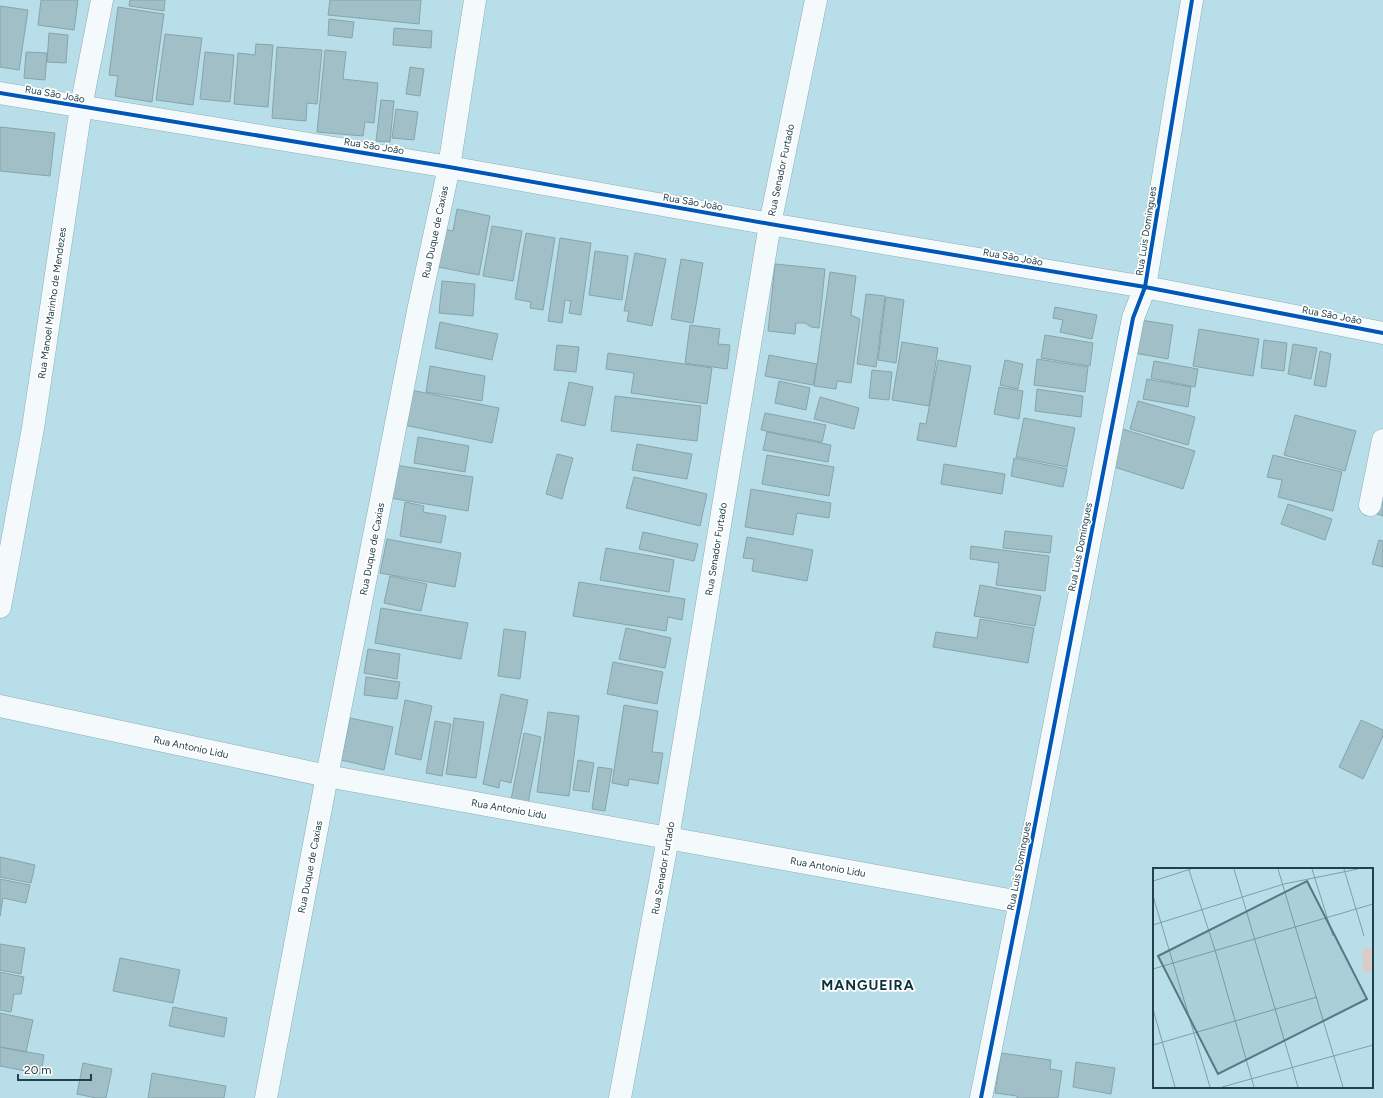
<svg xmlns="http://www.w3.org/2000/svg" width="1383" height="1098" font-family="Figtree,sans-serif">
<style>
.building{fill:#a0bfc7;stroke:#85a4ac}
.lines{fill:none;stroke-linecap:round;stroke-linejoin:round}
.minor-casing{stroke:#8dacb4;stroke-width:23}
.minor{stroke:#f4fafc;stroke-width:22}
.cycleway-casing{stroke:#fff;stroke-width:6}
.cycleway{stroke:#0057b8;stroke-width:4}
.labels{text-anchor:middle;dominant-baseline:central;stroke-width:3.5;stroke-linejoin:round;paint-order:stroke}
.street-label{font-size:10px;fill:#244149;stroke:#fff}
.district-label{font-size:14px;font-weight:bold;letter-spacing:1px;fill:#0b323a;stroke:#fff}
.inset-road{fill:none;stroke:#7da0a9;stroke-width:1}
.view{fill:#587881;fill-opacity:0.15;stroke:#587881;stroke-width:2}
.inset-edge{fill:none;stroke:#244149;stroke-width:2}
</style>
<rect width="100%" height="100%" fill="#b8dfe9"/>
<path class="building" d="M41,0H78L74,30L38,25Z
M130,0H165L164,11L129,6Z
M330,0H421L419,24L328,15Z
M0,6L28,10L19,70L0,67Z
M118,7L164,14L152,102L115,96L118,76L109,75Z
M329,19L354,22L352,38L328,35Z
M394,28L432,31L431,48L393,45Z
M49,33L68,35L66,63L47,62Z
M165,34L202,38L193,105L156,100Z
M256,44L273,45L268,107L234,104L238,53L255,55Z
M277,47L322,50L317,104L307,103L306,121L272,118Z
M325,50L346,52L343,79L378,83L374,123L365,122L363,136L317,132Z
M26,52L47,53L45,80L24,78Z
M205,52L234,55L230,102L200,99Z
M410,67L424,69L420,96L406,94Z
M381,100L394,101L390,142L376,141Z
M396,109L418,112L414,140L392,138Z
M0,127L55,133L50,176L0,171Z
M457,209L490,216L479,275L433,266L440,228L453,231Z
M492,226L522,231L513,281L483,276Z
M526,233L555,238L543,310L530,308L531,302L515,299Z
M560,238L591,243L581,315L569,313L571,301L565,300L562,323L548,321Z
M595,251L628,256L622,300L589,295Z
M635,253L666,259L652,326L627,321L629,311H624Z
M681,259L703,263L693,323L671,319Z
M775,264L825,269L819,328L811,327L805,323H796L795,334L768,331Z
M830,272L856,276L851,315L860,319L851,383L837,381L836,389L814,386Z
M442,281L475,284L473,316L439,313Z
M866,294L885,296L876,367L857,364Z
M886,297L904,300L896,363L878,360Z
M1055,307L1097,315L1092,339L1060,332L1063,320L1053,318Z
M1140,320L1173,325L1168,359L1134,353Z
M440,322L498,334L492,360L435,348Z
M690,325L720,329L718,344L730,345L727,369L685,363Z
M1199,329L1259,339L1253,376L1193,366Z
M1045,335L1093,343L1090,366L1041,358Z
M1264,340L1287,343L1284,371L1261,368Z
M902,342L938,348L929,406L892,400Z
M1293,344L1317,348L1311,379L1288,374Z
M557,345L579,347L576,372L554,370Z
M1320,351L1331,354L1326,387L1314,385Z
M608,353L712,368L707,404L631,393L634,373L606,369Z
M769,355L817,364L813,385L765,376Z
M1037,359L1088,367L1085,392L1034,385Z
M938,360L971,366L956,447L917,440L920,423L926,424Z
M1005,360L1023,364L1018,389L1000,385Z
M1154,361L1198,369L1195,387L1151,378Z
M430,366L485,376L482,401L426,392Z
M872,370L892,372L889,400L869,398Z
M1147,379L1191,387L1188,407L1143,399Z
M779,381L810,388L806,410L775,403Z
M569,382L593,387L585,426L561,421Z
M999,387L1023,391L1019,419L994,414Z
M1037,389L1083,396L1081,417L1035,411Z
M411,390L499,408L492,443L404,425Z
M615,396L701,406L697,441L611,431Z
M820,397L859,408L854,429L814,419Z
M1138,401L1195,417L1188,445L1130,429Z
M765,413L826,425L822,442L761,430Z
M1295,415L1356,431L1345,471L1284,455Z
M1024,418L1075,428L1067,467L1016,457Z
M1119,428L1195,451L1183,489L1108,465Z
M767,432L831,445L828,462L763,450Z
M418,437L469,446L465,472L414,463Z
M637,444L692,454L687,479L632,470Z
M557,454L573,458L562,499L546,494Z
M767,455L834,467L829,496L762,484Z
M1273,455L1342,472L1333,511L1278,497L1282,480L1267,477Z
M1014,458L1067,469L1063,487L1011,476Z
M944,464L1005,474L1002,494L941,484Z
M395,465L473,477L468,511L390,498Z
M634,477L707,494L700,526L626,508Z
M751,489L831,503L829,518L797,513L793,535L745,527Z
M1378,500L1383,502V516L1374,513Z
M405,502L424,506L423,512L446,516L441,543L400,536Z
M1288,504L1332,519L1325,540L1281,524Z
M1005,531L1052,536L1050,553L1003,548Z
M643,532L698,544L694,561L639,549Z
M747,537L813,550L807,581L752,571L754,559L743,558Z
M387,539L461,553L455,587L380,573Z
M1379,540L1383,541V567L1372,564Z
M971,546L1049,556L1045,591L996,585L999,563L970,559Z
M606,548L674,560L669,592L600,580Z
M390,576L427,584L421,611L384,603Z
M579,582L685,599L682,620L668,617L666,631L573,616Z
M980,585L1041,596L1035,626L974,616Z
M381,608L468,623L461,659L375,643Z
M980,619L1034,628L1028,663L933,647L936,632L977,638Z
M626,628L671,638L665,668L619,659Z
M504,629L526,632L520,679L498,676Z
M368,649L400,654L397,679L364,673Z
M613,662L663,672L657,704L607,694Z
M366,677L400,682L397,699L364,695Z
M501,694L528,700L511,783L500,780L499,788L483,784Z
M405,700L432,706L421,760L395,754Z
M624,705L658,711L652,752L663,753L658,784L629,779L628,786L612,783Z
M548,712L579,716L569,796L537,792Z
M350,718L393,727L384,770L341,760Z
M454,718L484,722L476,778L446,774Z
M1361,720L1383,730V736L1363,779L1339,767Z
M435,721L451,724L442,776L426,773Z
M524,733L541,737L528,803L511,800Z
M578,760L594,763L589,792L573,790Z
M598,767L612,769L605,811L592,809Z
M0,857L35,865L31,883L0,877Z
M0,879L30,885L26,903L3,898L0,916Z
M0,944L25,948L21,974L0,970Z
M120,958L180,970L173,1003L113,991Z
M0,972L24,977L21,994H14L11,1012L0,1010Z
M173,1007L227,1018L224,1037L169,1026Z
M0,1013L33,1020L26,1052L0,1047Z
M0,1047L44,1055L41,1074L0,1066Z
M1001,1053L1051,1060L1050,1069L1062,1071L1058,1098H1017V1096L995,1093Z
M1076,1062L1115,1068L1111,1094L1073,1087Z
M83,1063L112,1069L106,1098H96L77,1094Z
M152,1073L226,1086L224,1098H148Z"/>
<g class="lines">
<g class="minor-casing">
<path id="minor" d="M0,93L449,167L770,224L1145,287L1383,333
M1370,505L1383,440
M0,607L33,428L81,107L102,0
M0,706L327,776L1020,902
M266,1098L327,776L418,311L449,167L475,0
M620,1098L668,838L770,224L816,0
M981,1098L1020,902L1133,318L1145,287L1192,0"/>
</g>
<use href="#minor" class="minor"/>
<g class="cycleway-casing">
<path id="cycleway" d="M0,93L449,167L770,224L1145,287L1383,333
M981,1098L1020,902L1133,318L1145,287L1192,0"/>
</g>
<use href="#cycleway" class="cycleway"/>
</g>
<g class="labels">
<g class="street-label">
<text transform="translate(55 94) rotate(10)">Rua São João</text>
<text transform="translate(374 146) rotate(9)">Rua São João</text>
<text transform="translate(781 170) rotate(-78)">Rua Senador Furtado</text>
<text transform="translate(693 202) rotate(10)">Rua São João</text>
<text transform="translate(1146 231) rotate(-81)">Rua Luis Domingues</text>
<text transform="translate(435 232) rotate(-78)">Rua Duque de Caxias</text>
<text transform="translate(1013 257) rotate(10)">Rua São João</text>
<text transform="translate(52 303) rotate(-82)">Rua Manoel Marinho de Mendezes</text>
<text transform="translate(1332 315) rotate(11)">Rua São João</text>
<text transform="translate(1080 547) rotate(-79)">Rua Luis Domingues</text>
<text transform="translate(372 549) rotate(-79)">Rua Duque de Caxias</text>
<text transform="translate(716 549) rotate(-81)">Rua Senador Furtado</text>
<text transform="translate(191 747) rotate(12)">Rua Antonio Lidu</text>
<text transform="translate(509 809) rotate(10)">Rua Antonio Lidu</text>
<text transform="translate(1019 866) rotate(-79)">Rua Luis Domingues</text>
<text transform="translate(310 867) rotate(-79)">Rua Duque de Caxias</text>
<text transform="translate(828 867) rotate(10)">Rua Antonio Lidu</text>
<text transform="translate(663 868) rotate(-80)">Rua Senador Furtado</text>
</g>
<g class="district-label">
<text x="868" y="985">MANGUEIRA</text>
</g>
</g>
<g transform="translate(1153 868)">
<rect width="220" height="220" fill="#b8dfe9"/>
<path d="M220,80V104L210,105L209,81Z" fill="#dacdc9"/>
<path class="inset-road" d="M81,1L145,219M125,1L190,219M159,1L180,68M191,1L211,68M36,2L62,82L101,219M0,13L38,1M0,28L57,219M0,57L131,16L205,1M0,101L220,36M0,141L22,219M0,177L164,129M69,219L220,177"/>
<path class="view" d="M154,13L214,131L65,206L5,88Z"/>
<rect width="220" height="220" class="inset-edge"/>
</g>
<path d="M18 1074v6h73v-6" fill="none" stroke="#244149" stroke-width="2"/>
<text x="24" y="1074" font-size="12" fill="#244149" stroke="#ffffff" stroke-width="3" paint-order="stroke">20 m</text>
</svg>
